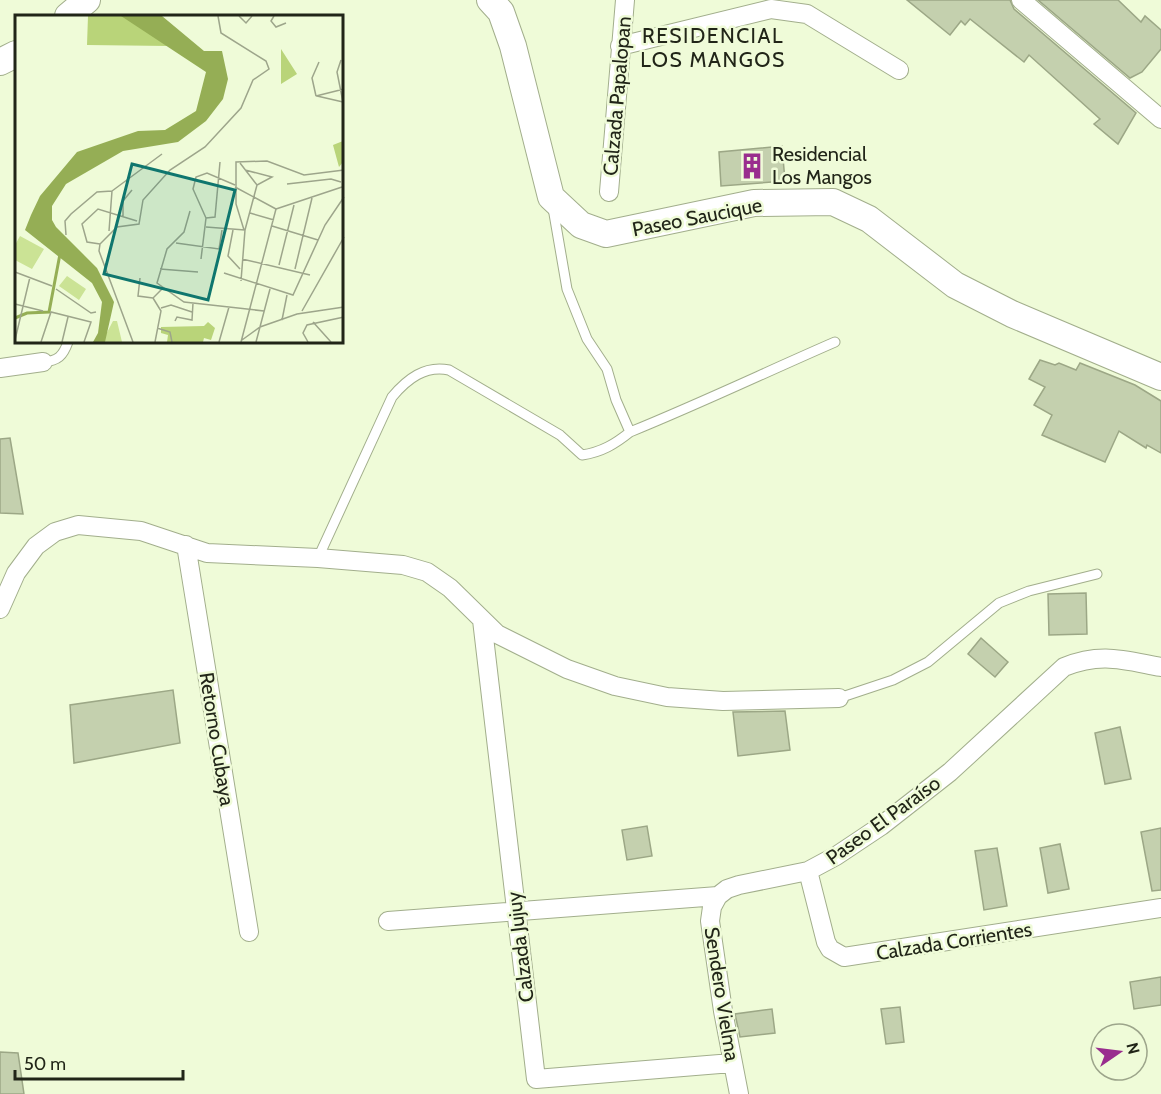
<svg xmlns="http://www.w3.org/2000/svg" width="1161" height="1094" font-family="Cabin,sans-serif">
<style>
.building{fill:#c4d0ae;stroke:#9ca786;stroke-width:1.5}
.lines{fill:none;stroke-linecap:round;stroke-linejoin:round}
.lane-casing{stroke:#a2ae8c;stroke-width:11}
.street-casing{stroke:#a2ae8c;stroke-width:20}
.secondary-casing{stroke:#a2ae8c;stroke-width:28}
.lane{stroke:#fff;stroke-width:9}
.street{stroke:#fff;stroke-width:18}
.secondary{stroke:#fff;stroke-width:26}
.labels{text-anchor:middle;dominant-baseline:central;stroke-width:5;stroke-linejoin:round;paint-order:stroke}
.street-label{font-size:20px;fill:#212518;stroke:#effbd8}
.poi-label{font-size:20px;fill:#212518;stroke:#effbd8;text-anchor:start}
.neighbourhood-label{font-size:21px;letter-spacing:1.5px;fill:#212518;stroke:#effbd8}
.inset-river{fill:none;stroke:#95ae55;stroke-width:3}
.inset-road{fill:none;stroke:#9da58b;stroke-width:1.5}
.view{fill:#0f766e;fill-opacity:0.15;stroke:#0f766e;stroke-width:3}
.inset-edge{fill:none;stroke:#212518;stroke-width:3}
</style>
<rect width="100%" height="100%" fill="#effbd8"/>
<path class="building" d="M907,0H1010L1014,9L1136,113L1118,144L1094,124L1100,119L1029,55L1024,62L970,19L965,25L961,21L950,35Z
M1038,0H1118L1141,22L1145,16L1161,30V49L1142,72L1130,78Z
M782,146L785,181L721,186L719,152Z
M1040,360L1055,365L1059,363L1076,370L1080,363L1135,385L1161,401V453L1147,445L1146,448L1119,431L1105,462L1042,435L1052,415L1034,405L1045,387L1029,379Z
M10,438L23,514L0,513V439Z
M1086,593L1087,634L1049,635L1048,594Z
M981,638L1008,662L995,677L968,654Z
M173,690L180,743L74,763L70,705Z
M785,711L790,750L738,756L733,712Z
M1120,727L1131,779L1105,784L1095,733Z
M647,826L652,856L627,860L622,830Z
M1161,828V890L1152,891L1141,832Z
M1060,844L1069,889L1048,893L1040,848Z
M997,848L1007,906L984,910L975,851Z
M1161,977V1005L1134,1009L1130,982Z
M900,1007L904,1042L886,1044L881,1009Z
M772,1009L775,1033L740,1037L735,1014Z
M0,1052L18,1053L24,1094H0Z"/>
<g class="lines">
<g class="lane-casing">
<path id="lane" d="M553,208L567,289L587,339L607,369L616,400L630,432C699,404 766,372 835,342
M43,362C58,361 63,356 68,342
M318,558L392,397C407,379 425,365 449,370L560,435L582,455C602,452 615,444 630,432
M839,698L893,680L928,662L999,603L1029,591L1097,574"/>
</g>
<g class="street-casing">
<path id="street" d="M1021,0L1161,119
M620,46L771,9L807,14L899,70
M609,192L625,0
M0,368L43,362
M186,545L249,932
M0,609L16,573L36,546L55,532L78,525L141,531L207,553L318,558L403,565L427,572L450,588L497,634L567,669L615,686L667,697L723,701L839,698
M482,620L536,1079L732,1063
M808,871L826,942L830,949L844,957L1161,908
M718,896L712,907L710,921L723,1011L739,1094
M388,921L718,896L727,889L739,885L808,871L836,856L881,826L950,772L1064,667C1101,652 1123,660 1161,667"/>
</g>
<g class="secondary-casing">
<path id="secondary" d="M490,0L501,12L513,46L551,197L581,225L606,234L754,203L833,202L869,219L955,285L1012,314L1161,377
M68,16L87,0
M0,62L16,54"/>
</g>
<use href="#lane" class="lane"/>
<use href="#street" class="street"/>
<use href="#secondary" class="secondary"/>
</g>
<defs>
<g id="building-bare" transform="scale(2.07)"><path d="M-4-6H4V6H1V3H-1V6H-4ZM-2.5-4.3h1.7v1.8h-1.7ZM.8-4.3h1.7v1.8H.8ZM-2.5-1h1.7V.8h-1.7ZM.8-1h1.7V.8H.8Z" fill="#992d8e" stroke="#effbd8" stroke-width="2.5" paint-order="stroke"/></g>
</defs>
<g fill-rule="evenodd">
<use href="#building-bare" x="752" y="166"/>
</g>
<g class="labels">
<g class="street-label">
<text transform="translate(617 96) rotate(-85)">Calzada Papalopan</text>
<text transform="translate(697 217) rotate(-11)">Paseo Saucique</text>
<text transform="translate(217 739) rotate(81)">Retorno Cubaya</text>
<text transform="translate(883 820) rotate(-36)">Paseo El Paraíso</text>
<text transform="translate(954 941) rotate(-9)">Calzada Corrientes</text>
<text transform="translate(520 947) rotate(-97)">Calzada Jujuy</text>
<text transform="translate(722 994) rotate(81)">Sendero Vielma</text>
</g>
<g class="poi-label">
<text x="772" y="154">Residencial<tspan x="772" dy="23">Los Mangos</tspan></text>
</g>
<g class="neighbourhood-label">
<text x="713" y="35">RESIDENCIAL<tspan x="713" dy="24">LOS MANGOS</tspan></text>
</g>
</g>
<g transform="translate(15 15)">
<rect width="328" height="328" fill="#effbd8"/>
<path d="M5,221L29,234L17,254L0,245V230ZM52,261L71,274L64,285L44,271ZM98,306H102L107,327H87Z" fill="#cbe395"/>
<path d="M73,1H109L154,31L72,30ZM266,34L282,59L266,69ZM328,126V147L324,152L318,130ZM193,307L200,313L196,325L189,323L188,327H152L153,320L146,318V312L189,311Z" fill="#b9d479"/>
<path d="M106,1H147L189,36H207L213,64L208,84L191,106L163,127L108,136L51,169L37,191V205L41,212L82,253L99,287L90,327H78L83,318L87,287L77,268L10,215L16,200L25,181L62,137L123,116L150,115L181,96L191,57Z" fill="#95ae55"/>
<path class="inset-river" d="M0,303L12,298L34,297L45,239"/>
<path class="inset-road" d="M224,1L231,8L237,1M259,1L256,6L261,12L271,8M326,45L322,57L328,87M301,81L297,63L304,47M301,81L329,74M302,81L328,87M225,148L242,170M272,169L316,164L326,167M220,172L261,194M97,176L147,139M261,194L327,172M175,196L169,217L152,234L142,268L169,287L249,296M235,198L259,205M108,201V186L117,175M191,203L200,202L205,147M257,211L303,225M191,212L230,215M218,215L213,241L225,254M229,215L221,189V147L252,146L289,160L329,155M94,216L97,176M51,220L50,206L56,199L82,177L97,176M161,228L204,234L207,215M85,229L72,227L67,209L83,194L122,206M186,244L191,203L178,174L181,162L192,158L220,170M227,244L295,260M264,250L279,190M145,254L183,257M280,254L297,183M0,257L37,271M209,258L278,280L310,210L329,182M125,263L123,281L138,283M226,266L230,215L242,170L257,162L230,155M41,274L76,298L81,297M0,289L28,296M146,293L156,290L177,297M287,296L329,222M267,305L272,280M160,306L162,302L177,305L178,288M298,307L316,327M142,313L155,317L157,327M0,325L15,262M227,325L245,312L282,299L329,292M26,327L36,297L76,307L69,327M47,327L53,302M118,327L84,236L85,229L102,212L124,209L128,185L155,155L190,132L226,93L238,65L254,54L251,46L206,18L203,1M140,327L146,296L138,283L147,274M204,327L214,292M226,327L261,194M241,327L255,274M293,327L288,318L292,310L329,302"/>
<path class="view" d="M117,149L220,175L193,285L89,259Z"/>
<rect width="328" height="328" class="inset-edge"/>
</g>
<g transform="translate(1119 1052) rotate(76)"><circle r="28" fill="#effbd8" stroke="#9da58b" stroke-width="1.5"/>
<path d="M0-4.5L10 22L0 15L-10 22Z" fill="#992d8e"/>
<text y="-9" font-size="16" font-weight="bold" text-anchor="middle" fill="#212518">N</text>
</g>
<path d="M15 1070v9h168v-9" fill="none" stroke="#212518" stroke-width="3"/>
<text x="24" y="1070" font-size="18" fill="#212518" stroke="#effbd8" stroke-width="4.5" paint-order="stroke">50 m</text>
</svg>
